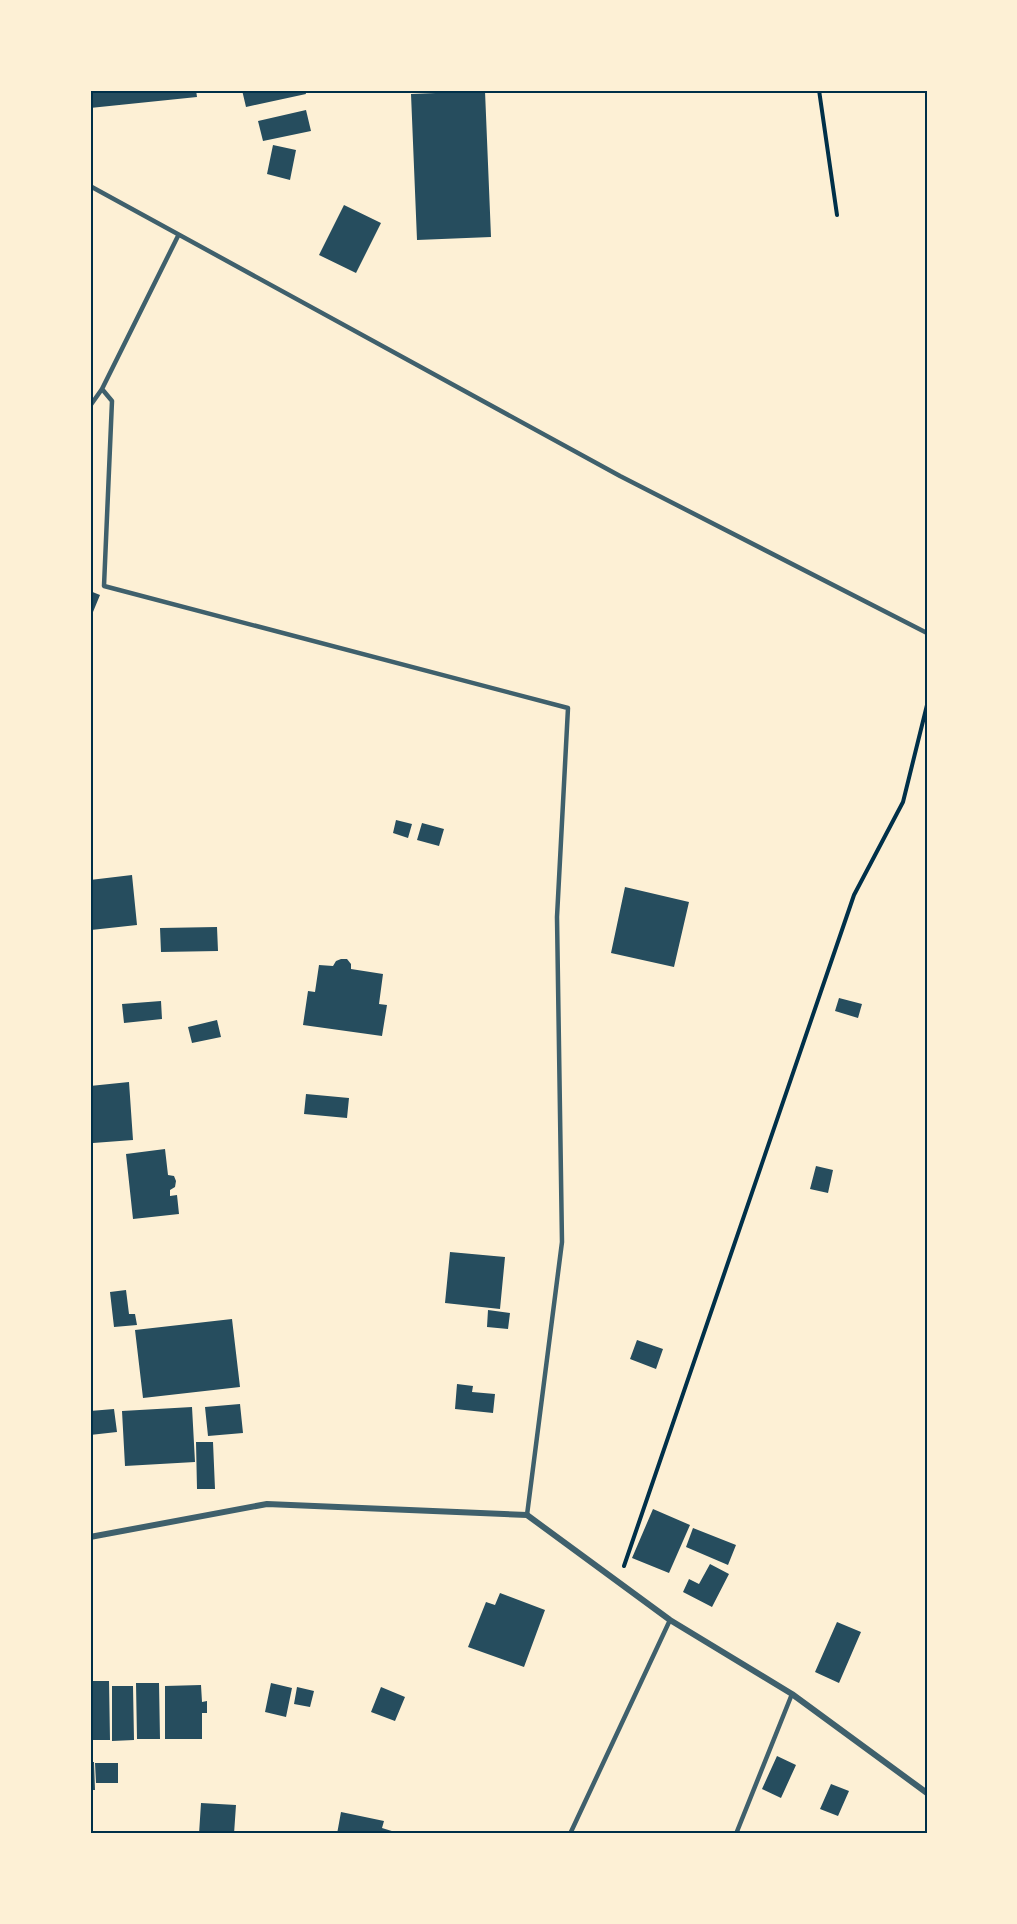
<svg xmlns="http://www.w3.org/2000/svg" width="1017" height="1924" font-family="Mulish,sans-serif">
<style>
.building{fill:#264d5e}
.lines{fill:none;stroke-linecap:round;stroke-linejoin:round}
.path{stroke:#003049;stroke-width:4}
.service{stroke:#3f606c;stroke-width:4.5}
.minor{stroke:#3f606c;stroke-width:6}
.neatline{fill:none;stroke:#003049;stroke-width:2}
</style>
<rect width="100%" height="100%" fill="#fdf0d5"/>
<path class="building" d="M90,90H196L197,97L90,108Z
M242,90H305L306,94L246,107Z
M485,91L491,237L417,240L411,94Z
M306,110L311,131L263,141L258,121Z
M273,145L296,150L290,180L267,174Z
M344,205L381,223L356,273L319,255Z
M90,591L100,595L93,612L90,611Z
M396,820L412,824L408,838L393,833Z
M422,823L444,829L439,846L417,840Z
M132,875L137,925L91,930L90,880Z
M625,887L689,902L674,967L611,953Z
M217,927L218,951L161,952L160,928Z
M341,959H347L351,964V969L383,974L379,1004L387,1005L382,1036L303,1025L308,991L315,992L319,965L333,966L336,961Z
M839,998L862,1004L858,1018L835,1011Z
M161,1001L162,1019L124,1023L122,1004Z
M217,1020L221,1037L192,1043L188,1027Z
M129,1082L133,1140L93,1143L90,1086Z
M306,1094L349,1098L347,1118L304,1114Z
M165,1149L168,1175L174,1176L176,1181L175,1187L170,1190V1196L177,1195L179,1214L133,1219L126,1154Z
M816,1166L833,1170L828,1193L810,1189Z
M450,1252L505,1257L500,1309L445,1303Z
M126,1290L129,1314H135L137,1325L114,1327L110,1292Z
M488,1310L510,1313L508,1329L487,1327Z
M232,1319L240,1387L143,1398L135,1330Z
M637,1340L663,1349L656,1369L630,1359Z
M457,1384L473,1386L472,1392L495,1394L493,1413L455,1409Z
M240,1404L243,1433L208,1436L205,1407Z
M192,1407L195,1462L125,1466L122,1411Z
M114,1409L117,1432L90,1435V1411Z
M196,1442H213L215,1489H197Z
M653,1509L690,1525L669,1573L632,1558Z
M693,1528L736,1545L728,1565L686,1547Z
M710,1564L729,1574L712,1607L683,1592L689,1579L699,1584Z
M500,1593L545,1610L524,1667L468,1647L486,1602L495,1605Z
M837,1622L861,1632L839,1683L815,1672Z
M90,1681H109L110,1740H90Z
M136,1683H159L160,1739H137Z
M271,1683L292,1688L286,1717L265,1712Z
M201,1685L202,1702L207,1701V1713H202V1739H165V1686Z
M112,1686H133L134,1740L112,1741Z
M297,1687L314,1691L310,1707L294,1704Z
M381,1687L405,1697L395,1721L371,1712Z
M777,1756L796,1765L781,1798L762,1789Z
M90,1762H94L95,1790H90Z
M95,1763H118V1783H96Z
M831,1784L849,1791L838,1816L820,1809Z
M201,1803L236,1805L234,1834H199Z
M341,1812L384,1821L382,1828L395,1832L394,1834H337Z"/>
<g class="lines">
<path class="path" d="M819,90L837,215
M624,1566L854,895L903,802L927,705"/>
<path class="service" d="M90,186L620,476L927,633
M102,389L112,401L104,586L568,708L557,917L562,1242L527,1515
M90,406L102,389L178,236
M570,1834L670,1620
M736,1834L792,1694"/>
<path class="minor" d="M90,1537L267,1504L527,1515L670,1620L792,1694L927,1793"/>
</g>
<rect width="1017" height="1924" fill="none" stroke="#fdf0d5" stroke-width="183"/>
<rect x="92" y="92" width="834" height="1740" class="neatline"/>
</svg>
